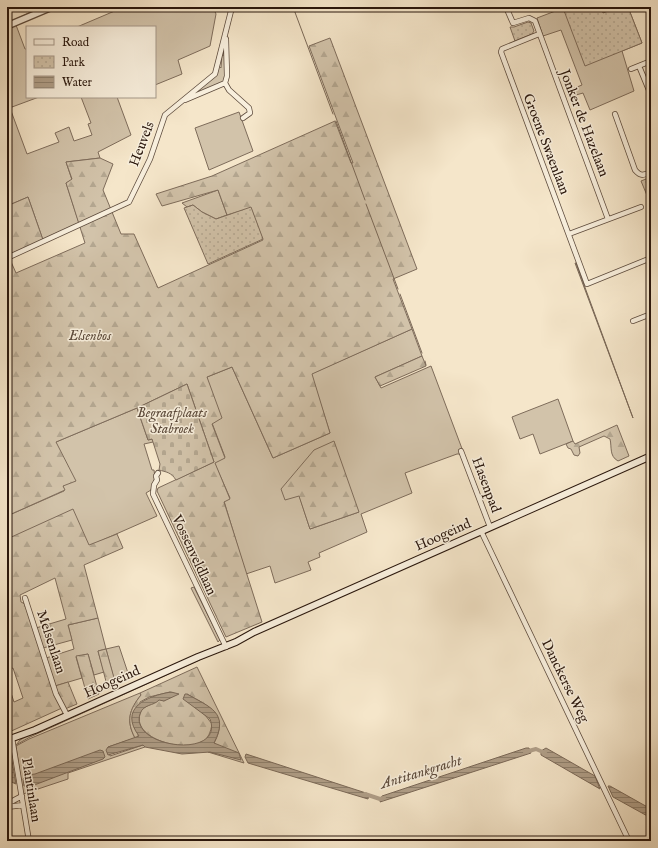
<svg xmlns="http://www.w3.org/2000/svg" width="658" height="848" font-family="'IM FELL English',serif">
<style>
.grass{fill:#d2c3aa;stroke:#7e6c5b;fill-rule:evenodd}
.forest{fill:url(#forest-firs);stroke:#7e6c5b}
.cemetery{fill:url(#cemetery-stones);stroke:#7e6c5b}
.park{fill:url(#park-dots);stroke:#7e6c5b}
.water{fill:url(#water-rules);stroke:#7a6857}
.lines{fill:none;stroke-linecap:round;stroke-linejoin:round}
.stream{stroke:#7a6857;stroke-width:1}
.canal{stroke:#b09f89;stroke-width:4}
.minor-casing{stroke:#5c4a3c;stroke-width:6}
.tertiary-casing{stroke:#5c4a3c;stroke-width:8}
.secondary-casing{stroke:#29160c;stroke-width:8}
.minor{stroke:#f8efdd;stroke-width:4.5}
.tertiary{stroke:#f8efdd;stroke-width:5.5}
.secondary{stroke:#f8efdd;stroke-width:6}
.labels{text-anchor:middle;dominant-baseline:central;stroke-width:3;stroke-linejoin:round;paint-order:stroke}
.street-label{font-size:14px;fill:#29160c;stroke:#f8efdd}
.park-label{font-size:14px;font-style:italic;fill:#5c4a3b;stroke:#f8efdd}
.water-label{font-size:15px;font-style:italic;fill:#5f4d3e;stroke:#f8efdd}
</style>
<defs>
<pattern id="forest-firs" width="22" height="20" patternUnits="userSpaceOnUse"><rect width="22" height="20" fill="#d2c3aa"/><path d="M5 1l3.5 6h-7zM16 11l3.5 6h-7z" fill="#b4a791"/></pattern>
<pattern id="cemetery-stones" width="16" height="16" patternUnits="userSpaceOnUse"><rect width="16" height="16" fill="#d2c3aa"/><path d="M2 7V4a2 2 0 0 1 4 0v3zM10 15v-3a2 2 0 0 1 4 0v3z" fill="#b4a791"/></pattern>
<pattern id="park-dots" width="8" height="8" patternUnits="userSpaceOnUse"><rect width="8" height="8" fill="#d2c3aa"/><path d="M2 2h.1M6 6h.1" fill="none" stroke="#b4a791" stroke-width="1.8" stroke-linecap="round"/></pattern>
<pattern id="water-rules" width="6" height="5" patternUnits="userSpaceOnUse"><rect width="6" height="5" fill="#b09f89"/><path d="M0 2.5h6" fill="none" stroke="#8f816e"/></pattern>
</defs>
<rect width="100%" height="100%" fill="#f5e6ca"/>
<filter id="stains"><feTurbulence type="fractalNoise" baseFrequency=".005" numOctaves="4"/><feColorMatrix values="0 0 0 0 .2 0 0 0 0 .09 0 0 0 0 .02 0 0 0 .5 -.17"/></filter>
<radialGradient id="worn" r=".72"><stop offset=".6" stop-color="#630" stop-opacity="0"/><stop offset="1" stop-color="#630" stop-opacity=".3"/></radialGradient>
<path class="grass" d="M124,7H158L160,9L165,7H213L216,14L210,46L178,60L182,74L155,85V27H77Z
M566,7H601L603,13L619,7H628L642,43L622,51L634,91L590,110L583,93L569,97L567,91L582,85L561,30L543,36L537,18Z
M16,25L25,49H27V97H39L12,107L7,93V29Z
M225,45L226,77L224,82L193,97L192,94L216,76L219,66L221,68L222,54L223,56Z
M81,97H117L131,135L98,152L100,158L66,162L72,180L66,183L79,223L43,240L28,197L7,206V100L27,154L59,142L55,133L69,127L74,141L92,135L88,124L91,123Z
M239,112L253,151L209,170L195,128Z
M218,190L227,215L216,219L202,212L193,205L187,207L182,203Z
M412,329L422,356L375,377L381,388L431,366L464,454H457L405,473L412,493L361,514L367,532L319,553L320,557L308,562L311,570L275,583L270,566L246,574L224,501L230,498L214,462L225,457L212,423L207,377L232,367L273,458L330,433L311,374ZM299,495L359,512L310,529Z
M558,399L573,441L540,454L533,434L520,439L512,417Z
M137,408L148,440L152,439L153,442L144,444L152,470H154L155,477L151,490L146,493L157,516L89,546L7,539V516L64,491L56,442Z
M194,587L220,640L218,642L191,588Z
M98,618L106,649L119,646L129,676L115,683L106,649L98,651L104,672L94,675L88,654L76,657L82,678L55,686L46,658L74,649L68,625Z
M217,652L30,737L16,745L20,740L32,733Z
M140,693L141,695C129,710 126,721 135,738L108,747L110,756L143,745L145,747L68,773V779L23,794L16,746L29,739Z"/>
<path class="forest" d="M330,38L417,269L393,279L412,329L312,374L330,433L273,458L232,367L207,377L222,418L212,424L225,458L215,463L230,499L224,502L262,622L226,637L157,491L158,488L214,462L187,384L137,408L56,442L76,481L63,486L65,490L7,516V206L28,197L43,240L8,255L16,273L85,243L66,183L72,179L66,162L100,158L113,164L103,190L121,234H134L158,288L263,240L251,208L227,215L218,190L162,206L156,194L212,176L335,121L351,163H353L309,46Z
M422,356L426,366L380,386L375,377Z
M617,425L629,456L618,461C609,456 612,447 610,439L604,436L579,447L580,453L578,456L574,455L571,449L568,448L566,444L573,441L575,444Z
M334,441L359,512L310,529L299,496L285,500L281,489L314,450Z
M73,509L89,545L117,534L123,548L84,565L98,618L68,625L72,640L43,648L36,628L66,619L55,578L20,595L21,602L25,604L62,708L7,733V681L14,702L23,698L13,668L7,670V539Z
M106,649L116,685L108,689L98,651Z
M88,654L99,694L88,699L76,656Z
M197,667L244,763L208,752L215,753L216,744L214,743C230,714 208,706 187,694V701L205,715L212,724C211,731 208,739 202,743C183,752 126,738 142,709L159,699L164,701L173,694L170,692L149,697L140,702L138,737L135,738C126,721 129,710 141,695L140,693Z
M68,682L77,704L65,709L55,686Z"/>
<path class="cemetery" d="M187,384L214,462L176,480C171,472 166,472 159,470L160,464L152,439L148,440L137,408Z"/>
<path class="park" d="M566,7H601L603,13L619,7H628L642,43L585,66L563,8Z
M528,22L531,23L534,31L532,34L515,41L510,27H514Z
M651,177V205L641,181Z
M193,205L202,212L216,219L251,207L263,239L208,264L184,208Z"/>
<path class="water" d="M575,263H576L633,418Z
M171,692L179,694L164,701L159,700C154,706 143,704 140,714C129,748 225,760 210,719L183,699L185,694H187C209,707 230,712 214,743L239,753L241,760L210,752L182,754L145,747L143,745L108,755L106,750L108,747L139,736C118,708 147,696 171,692Z
M526,748H529L531,753L380,802L382,796Z
M546,748L595,776L600,789L541,755V751Z
M100,750L103,751L105,757L103,759L29,787L24,786L23,779L27,775L35,774Z
M7,753L11,755L16,784C3,780 7,764 7,753Z
M246,754L369,794L368,799L248,763L245,757Z
M608,786H610L651,809V818L613,797Z"/>
<g class="lines">
<path class="stream" d="M293,7L333,114
M7,23L42,7
M336,121L365,200
M366,204L398,289
M400,294L422,353
M425,361L426,365"/>
<path class="canal" d="M525,752L536,749L545,753
M365,794L380,799L384,798"/>
<g class="minor-casing">
<path id="minor" d="M506,7L513,23L529,18L535,21L608,219
M539,34L502,49L501,52L587,284L651,258
M639,66L651,95
M631,69L651,61
M225,83L229,90L249,108L250,113L243,118
M185,100L225,83L227,76L226,39
M615,114L635,170C641,177 644,175 651,172
M569,234L641,207
M7,258L129,202L150,159L165,115L215,74L232,7
M633,321L651,314
M461,451L490,527
M158,473L156,476L157,480L154,485L153,494L226,647
M481,531L629,841
M25,598L56,694L67,715
M12,738L29,841
M7,804L22,796
M7,807L23,805"/>
</g>
<g class="tertiary-casing">
<path id="tertiary" d="M7,26L52,7"/>
</g>
<g class="secondary-casing">
<path id="secondary" d="M7,740L35,730L198,657L236,642L254,632L651,456"/>
</g>
<use href="#minor" class="minor"/>
<use href="#tertiary" class="tertiary"/>
<use href="#secondary" class="secondary"/>
</g>
<g class="labels">
<g class="street-label">
<text transform="translate(584 123) rotate(69)">Jonker de Hazelaan</text>
<text transform="translate(142 144) rotate(-69)">Heuvels</text>
<text transform="translate(546 144) rotate(69)">Groene Swaenlaan</text>
<text transform="translate(486 485) rotate(69)">Hasenpad</text>
<text transform="translate(443 535) rotate(-24)">Hoogeind</text>
<text transform="translate(194 555) rotate(65)">Vossenveldlaan</text>
<text transform="translate(51 642) rotate(72)">Melsenlaan</text>
<text transform="translate(565 681) rotate(64)">Danckerse Weg</text>
<text transform="translate(112 682) rotate(-24)">Hoogeind</text>
<text transform="translate(31 790) rotate(81)">Plantinlaan</text>
</g>
<g class="park-label">
<text x="90" y="336">Elsenbos</text>
<text x="172" y="413">Begraafplaats<tspan x="172" dy="16">Stabroek</tspan></text>
</g>
<g class="water-label">
<text transform="translate(421 772) rotate(-17)">Antitankgracht</text>
</g>
</g>
<rect width="658" height="848" fill="none" stroke="#f5e6ca" stroke-width="24"/>
<rect x="8" y="8" width="642" height="832" fill="none" stroke="#29160c" stroke-width="2"/>
<rect x="12" y="12" width="634" height="824" fill="none" stroke="#29160c"/>
<rect x="26" y="26" width="130" height="72" fill="#f8efdd" stroke="#a59889"/>
<rect x="34" y="39" width="20" height="6" fill="#f8efdd" stroke="#a59889"/>
<text x="62" y="46" font-size="12" fill="#29160c">Road</text>
<rect x="34" y="56" width="20" height="12" fill="url(#park-dots)" stroke="#a59889"/>
<text x="62" y="66" font-size="12" fill="#29160c">Park</text>
<rect x="34" y="76" width="20" height="12" fill="url(#water-rules)" stroke="#a59889"/>
<text x="62" y="86" font-size="12" fill="#29160c">Water</text>
<rect width="100%" height="100%" filter="url(#stains)"/>
<rect width="100%" height="100%" fill="url(#worn)"/>
</svg>
